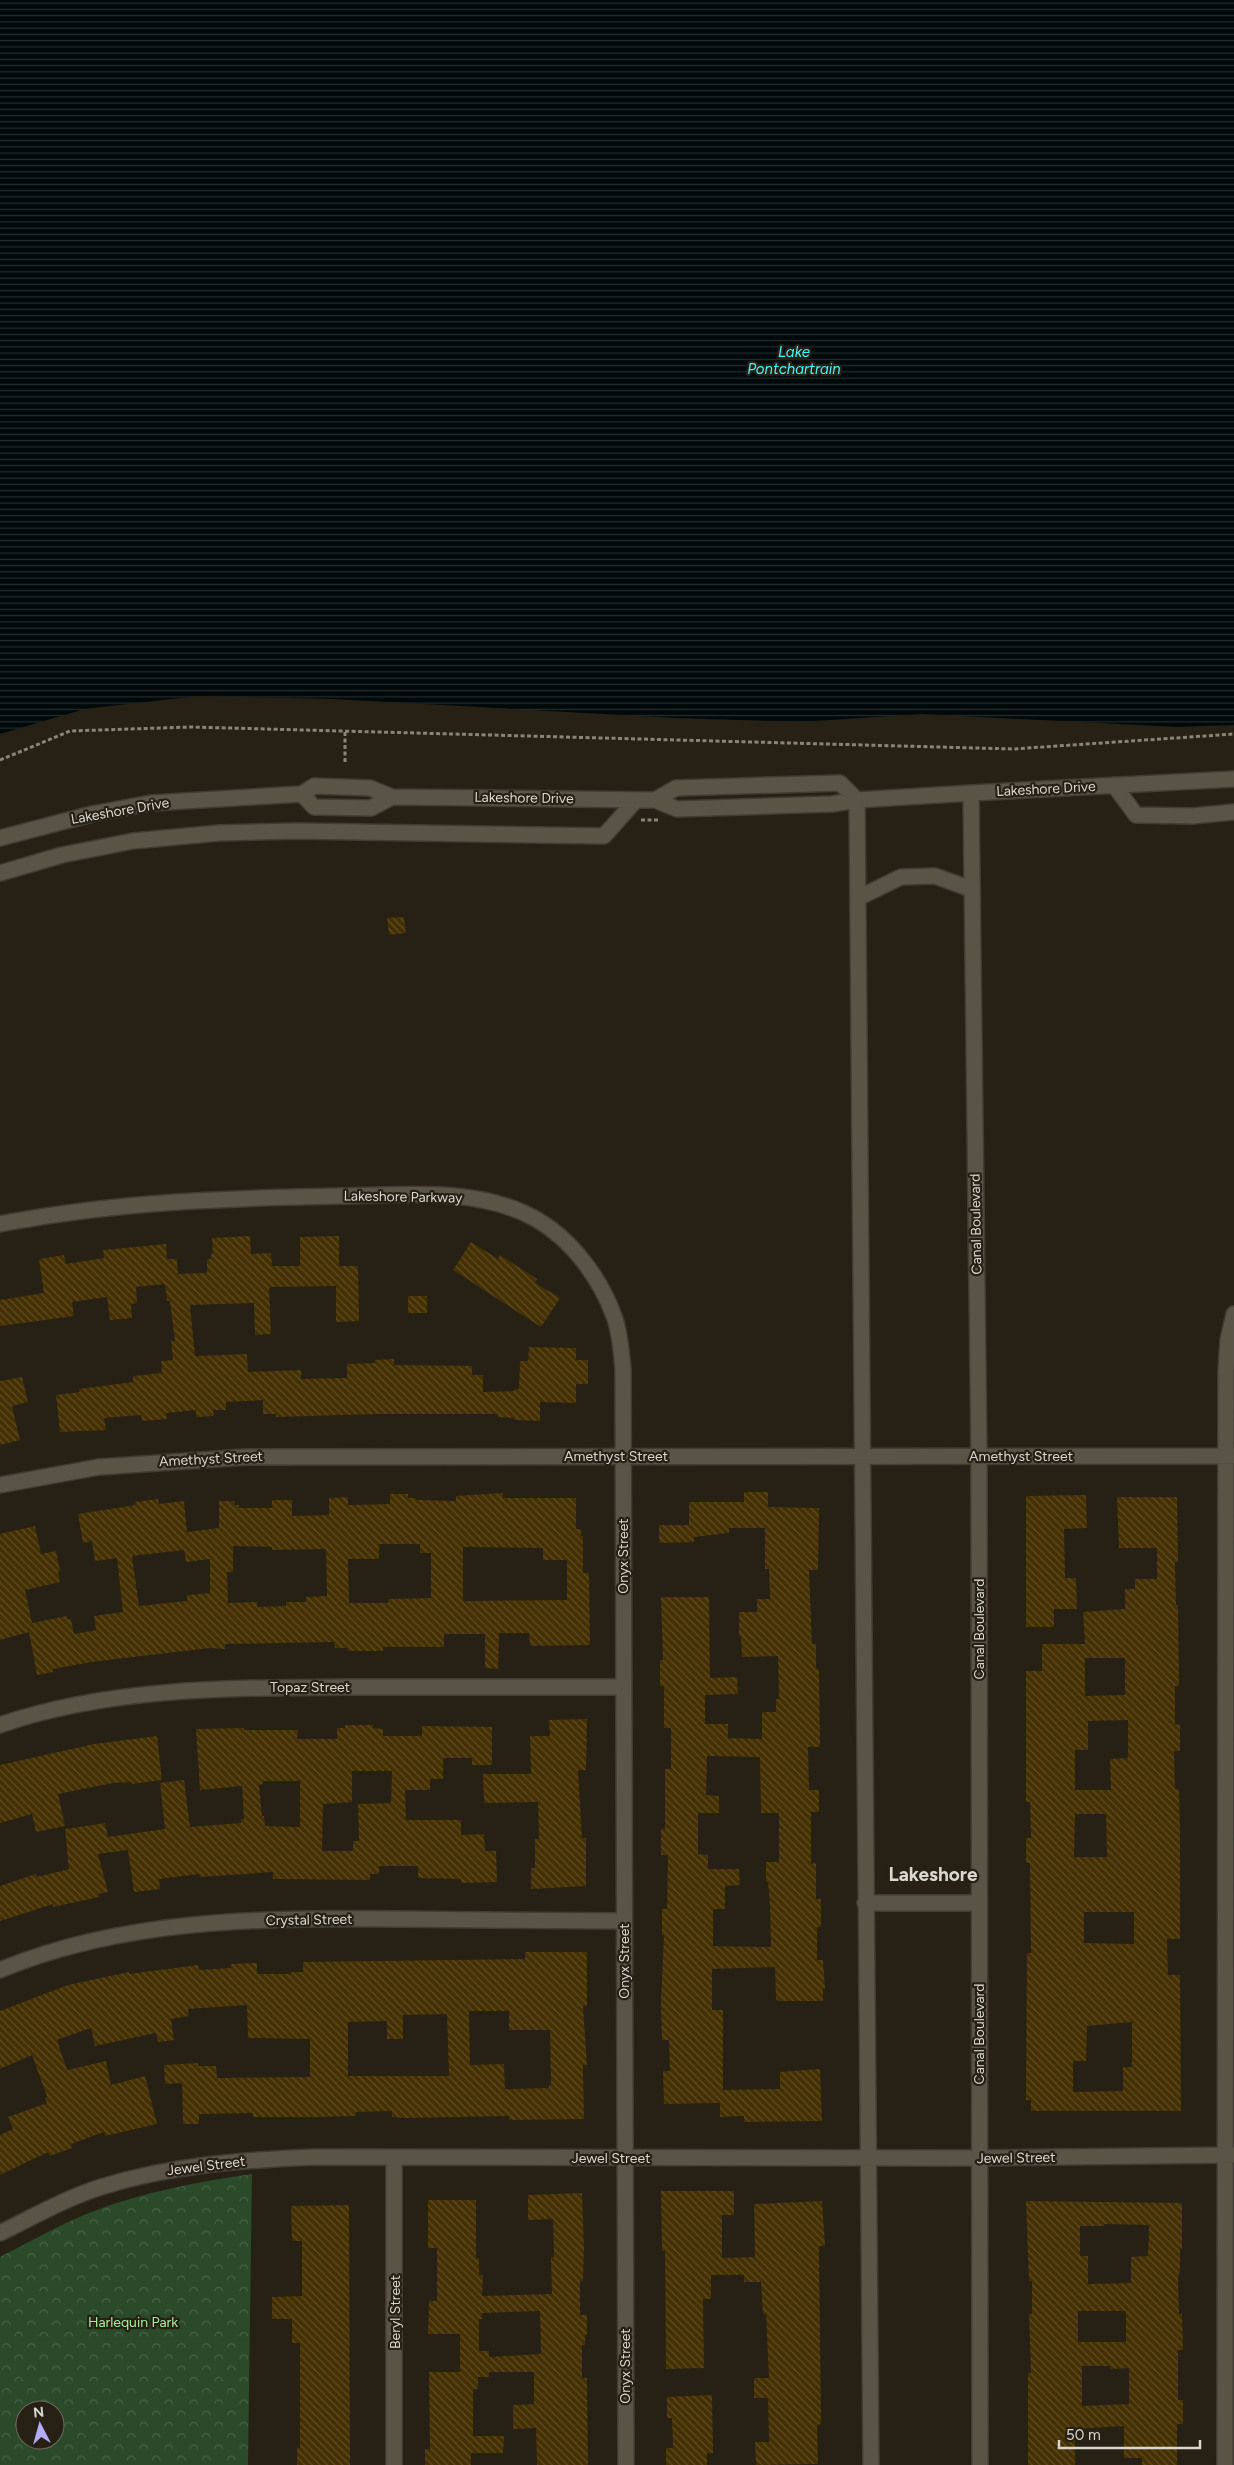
<svg xmlns="http://www.w3.org/2000/svg" width="1234" height="2465" font-family="Figtree,sans-serif">
<style>
.park{fill:url(#park-crowns);fill-rule:evenodd}
.water{fill:url(#water-rules)}
.building{fill:url(#building-back-hatch);fill-rule:evenodd}
.lines{fill:none;stroke-linecap:round;stroke-linejoin:round}
.minor-casing{stroke:#403b33;stroke-width:18}
.path{stroke:#89847b;stroke-width:3;stroke-dasharray:4 2.5;stroke-linecap:butt}
.minor{stroke:#5a5447;stroke-width:15}
.labels{text-anchor:middle;dominant-baseline:central;stroke-width:4.5;stroke-linejoin:round;paint-order:stroke}
.street-label{font-size:14px;fill:#dbd7d0;stroke:#262015}
.park-label{font-size:14px;fill:#a0f09b;stroke:#262015}
.water-label{font-size:15px;font-style:italic;fill:#46f7fd;stroke:#262015}
.district-label{font-size:19px;font-weight:bold;fill:#dbd7d0;stroke:#262015}
</style>
<defs>
<pattern id="park-crowns" width="20" height="18" patternUnits="userSpaceOnUse" patternTransform="scale(1.25)"><rect width="20" height="18" fill="#2b4a29"/><path d="M2 6a3 3 0 1 1 6 0M12 15a3 3 0 1 1 6 0" fill="none" stroke="#496347"/></pattern>
<pattern id="water-rules" width="6" height="5" patternUnits="userSpaceOnUse" patternTransform="scale(1.25)"><rect width="6" height="5" fill="#00090a"/><path d="M0 2.5h6" fill="none" stroke="#252c2d"/></pattern>
<pattern id="building-back-hatch" width="6" height="6" patternUnits="userSpaceOnUse" patternTransform="scale(1.25)"><rect width="6" height="6" fill="#443002"/><path d="M-1 5l2 2M0 0l6 6M5-1l2 2" fill="none" stroke="#5e4d26"/></pattern>
</defs>
<rect width="100%" height="100%" fill="#262015"/>
<path class="park" d="M252,2174L248,2465H0V2257C29,2242 59,2225 89,2213C142,2192 197,2182 252,2174ZM25,2410H55V2440H25Z"/>
<path class="water" d="M0,0H1234V725L1178,727L921,714L800,722L675,718L334,699L198,696L85,709L0,734Z"/>
<path class="building" d="M404,917L406,933L389,935L387,918Z
M250,1236L251,1254L271,1253L272,1266H300V1237L339,1236V1266H358L359,1321L336,1322V1286L273,1287L269,1288L271,1334L255,1335L254,1303L190,1305L195,1356L247,1354L248,1372L301,1370V1379L347,1378V1364L375,1363V1360L394,1359V1365L472,1366V1375H483V1392L514,1391L515,1389H519L520,1361H528L529,1347L576,1348V1360H588V1384H576V1403L540,1402V1421L514,1420V1418L498,1417V1414H378L276,1417V1414H263V1400L226,1402V1410H213L214,1416L196,1417V1410L166,1413L167,1419L142,1421L141,1415L104,1418L106,1430L60,1432L56,1395L80,1392L79,1389L133,1382V1376L162,1373L161,1361L173,1360L171,1341H175L170,1301H167L165,1284L136,1287L137,1303L131,1304L132,1318L110,1320L107,1297L72,1302L74,1316L0,1326V1300L44,1293L39,1259L64,1255L66,1264L104,1258L103,1250L166,1244L167,1259H177L178,1274L207,1273V1260L211,1259V1254H213L212,1238Z
M471,1242L498,1259L500,1255L537,1279L535,1283L560,1298L541,1327L453,1270Z
M408,1296H427V1313H408Z
M22,1377L28,1402L12,1406L20,1440L0,1445V1381Z
M744,1492H768V1507L819,1508L818,1570H809L812,1644H816V1669H819L820,1747H808L809,1790H819V1812H811V1864L816,1863V1899H821V1927H817V1960H823L825,1989H823V2001H779L776,1999L775,1967L712,1969V2010H723V2090L780,2089V2072L820,2069L822,2121L744,2122V2116L720,2117V2103L664,2104L663,2071H670L669,2040H662L661,2002L664,1935H662V1909H667L668,1855H661V1829H665V1769H671V1728H664V1686H660V1660H663L661,1597H709L710,1678L737,1677L738,1694L705,1695V1724H728V1738L762,1739V1712H776V1699H779L778,1656L742,1657L741,1636H739V1612H757V1599H770L769,1569H765V1528H729V1533L694,1537V1542L659,1543V1525H689V1502H744ZM707,1756L760,1757L761,1813H779V1862H766V1882H768L770,1905L771,1947L713,1946V1909H725V1886L740,1885L739,1869H708V1855L698,1854V1813H719V1796L706,1795Z
M503,1493V1498H576V1529H581V1536H583V1573H589L590,1645L530,1646L529,1633H499L498,1669L485,1668V1634H444V1647H383V1651H348V1648H335L334,1642L225,1644V1649L210,1648L91,1662L53,1669V1672L37,1675L29,1632L0,1640V1534L35,1526L41,1554L56,1551L60,1571L58,1572L60,1582L25,1590L32,1623L67,1616V1619H71L74,1634L96,1630L94,1616L123,1612L117,1558L95,1561L92,1541L83,1543L78,1514L136,1505L135,1502L158,1499L159,1504L184,1501L187,1532L219,1528V1501H234L235,1505H239V1508H272V1500H292V1516L329,1515V1498L348,1497V1505L390,1504V1494H408V1498H416V1500L456,1501V1496ZM379,1544H420V1553H431V1598L388,1599V1603H349L348,1559H379ZM233,1546L272,1547V1550L326,1549L327,1596L306,1597V1602H286V1606L257,1607V1602L228,1603L227,1572H233ZM463,1547L543,1548V1560H567V1600L463,1601ZM184,1550L186,1562L210,1559V1593L187,1595V1601L139,1606L132,1556Z
M1086,1495L1087,1528L1064,1529L1065,1578H1076L1077,1609H1054V1627H1026V1496Z
M1117,1497H1177L1178,1562H1175L1176,1605H1178L1179,1686H1175V1724L1180,1725V1751H1174L1175,1789H1179L1180,1831V1939H1167L1168,1975H1180L1181,2111H1031V2100H1026V2082L1027,1953H1031L1030,1863H1026V1838H1031L1030,1802H1026V1671H1042V1644H1085L1083,1612L1125,1609V1589H1135V1579H1157V1548H1119ZM1085,1658H1125V1695L1085,1696ZM1128,1720V1758L1110,1759L1111,1790H1075V1750H1088V1721ZM1075,1814H1106L1107,1857H1074ZM1084,1912H1134V1944L1084,1943ZM1132,2022V2067H1123V2091L1073,2092V2061H1086L1087,2026Z
M587,1719L586,1770H578L582,1838H586V1886L531,1889V1868H535V1839H539L538,1802L484,1803L483,1774H531L530,1736H550L549,1720Z
M345,1725H373V1728L383,1729V1736H422V1726L492,1727V1765H472V1758H443V1779H430V1790H405L406,1820H461V1835L484,1834L485,1851H496L497,1882L461,1883V1879L418,1878V1866H379V1874H370V1880L273,1879V1872L200,1877L199,1874L159,1879L160,1889L134,1892L128,1850L98,1854L108,1892L98,1894L99,1897L53,1907V1904L0,1921V1886L36,1874L37,1877L69,1869L65,1829L105,1823L108,1837L165,1829L160,1783L184,1780L190,1827L241,1823V1819H244L242,1786L200,1790L196,1729L244,1728V1730H298L297,1739H337V1728H345ZM352,1771H392L391,1803L358,1804L359,1841H353V1851H322L323,1804L352,1802ZM263,1781H300V1827L265,1826L264,1816H262L259,1785L263,1784Z
M157,1736L162,1780L132,1784V1782L113,1783L58,1794L65,1826L36,1832L32,1814L0,1823V1765L94,1744Z
M525,1952H587V2006H583L587,2065H583L584,2119L509,2120V2116L405,2118L392,2117V2111L356,2112V2116L317,2117H253V2113L199,2114V2124H183L182,2083L165,2084L164,2065L198,2063V2066H216L217,2078L310,2077V2039L248,2038L247,2005L188,2009L189,2016L171,2019L174,2040L158,2042L156,2033L95,2046L91,2028L57,2040L67,2070L106,2061L111,2085L145,2076L157,2124L105,2136L104,2132L71,2144L72,2148L50,2156L48,2152L0,2175V2135L13,2129L8,2117L47,2103L45,2098L47,2097L32,2055L0,2069V2011L68,1985L129,1972V1974L198,1965L199,1970L231,1968V1964L257,1963V1974H291V1972H303V1962L525,1959ZM469,2011H509V2030H550L551,2085H549V2088L505,2089L504,2064L470,2065ZM447,2014L449,2076H348V2022L387,2021V2039H403V2015Z
M661,2191H734V2215H722V2258L755,2257L754,2204L822,2201L825,2246H819L821,2424L817,2425L818,2464L756,2465L755,2442H769L768,2398H754V2378H769L766,2314H763L761,2282H744V2275H711V2299H703L704,2368L666,2369L665,2251H662Z
M582,2193L584,2248L583,2281H580V2315H587V2334L585,2335V2345H582V2378H587L588,2465H537L536,2428L513,2429V2405L534,2404V2372H489V2377H478V2389H473V2436H504L503,2453H471V2465H425V2449H430L429,2372H460V2334H428L429,2301H437V2248H428V2200H476V2258H479V2275H483L482,2296L552,2294L551,2257H554L553,2219L528,2220V2195ZM540,2311L541,2354L489,2357V2351H479V2319H482V2313Z
M1026,2201L1182,2203V2249H1180V2270L1178,2278L1179,2314H1182L1183,2350H1178V2400H1183V2424H1177V2465H1142V2458H1124V2426L1075,2429V2465H1028V2373H1031L1029,2314H1032V2281H1029ZM1104,2224L1149,2225L1148,2256L1131,2257V2283L1088,2284V2256H1080V2226H1104ZM1078,2311H1126V2342H1078ZM1082,2366H1110V2369L1129,2368V2404L1082,2406Z
M349,2205L350,2465H297V2448H300V2343H292V2319H272V2297L302,2296V2241H292L291,2206Z
M712,2395L713,2453H707V2465H666V2448H673L672,2418H667V2397Z"/>
<g class="lines">
<g class="minor-casing">
<path id="minor" d="M1114,785L1136,815L1192,816L1234,812
M971,793L979,1456L980,2465
M302,794L314,807L371,808L392,797
M655,800L676,788L840,783L857,800
M857,800L871,2465
M0,838L92,814L151,803L302,794L314,786L370,788L392,797L655,800L677,809L832,804L857,800L971,793L1234,779
M0,873L62,855L133,841L219,833L297,831L604,836L636,800
M860,897L901,877L935,876L971,889
M0,1224C115,1202 225,1198 342,1196C401,1195 469,1188 524,1213C566,1232 598,1273 614,1316C620,1332 621,1350 623,1368L626,2465
M0,1485L99,1467L246,1457L1234,1456
M0,1725C109,1687 233,1688 347,1687C439,1687 531,1687 623,1687
M865,1903H979
M0,1970C125,1918 264,1918 398,1919C473,1920 549,1921 624,1921
M394,2159V2465
M0,2233C33,2217 66,2198 101,2187C171,2165 242,2160 315,2157L979,2158L1234,2155
M1225,2465L1226,1371L1228,1340L1234,1314"/>
</g>
<path class="path" d="M0,760L70,731L191,727L1013,749L1234,734
M345,762V732
M641,820H658"/>
<use href="#minor" class="minor"/>
</g>
<g class="labels">
<g class="street-label">
<text transform="translate(1046 789) rotate(-3)">Lakeshore Drive</text>
<text transform="translate(524 798) rotate(1)">Lakeshore Drive</text>
<text transform="translate(120 811) rotate(-10)">Lakeshore Drive</text>
<text transform="translate(403 1197) rotate(1)">Lakeshore Parkway</text>
<text transform="translate(976 1224) rotate(-91)">Canal Boulevard</text>
<text x="616" y="1456">Amethyst Street</text>
<text x="1021" y="1456">Amethyst Street</text>
<text transform="translate(211 1459) rotate(-3)">Amethyst Street</text>
<text transform="translate(623 1556) rotate(-90)">Onyx Street</text>
<text transform="translate(979 1629) rotate(-90)">Canal Boulevard</text>
<text x="310" y="1687">Topaz Street</text>
<text transform="translate(309 1920) rotate(-1)">Crystal Street</text>
<text transform="translate(624 1961) rotate(-90)">Onyx Street</text>
<text transform="translate(979 2034) rotate(-90)">Canal Boulevard</text>
<text x="611" y="2158">Jewel Street</text>
<text transform="translate(1016 2158) rotate(-1)">Jewel Street</text>
<text transform="translate(206 2166) rotate(-7)">Jewel Street</text>
<text transform="translate(395 2312) rotate(-90)">Beryl Street</text>
<text transform="translate(625 2366) rotate(-90)">Onyx Street</text>
</g>
<g class="park-label">
<text x="133" y="2322">Harlequin Park</text>
</g>
<g class="water-label">
<text x="794" y="352">Lake<tspan x="794" dy="17">Pontchartrain</tspan></text>
</g>
<g class="district-label">
<text x="933" y="1874">Lakeshore</text>
</g>
</g>
<g transform="translate(40 2425) rotate(354)"><circle r="24" fill="#262015" stroke="#6e6960"/>
<path d="M0-4L9 19L0 12L-9 19Z" fill="#b4acf9"/>
<text y="-8" font-size="14" font-weight="bold" text-anchor="middle" fill="#dbd7d0">N</text>
</g>
<path d="M1059 2440v8h141v-8" fill="none" stroke="#dbd7d0" stroke-width="2.5"/>
<text x="1066" y="2440" font-size="15" fill="#dbd7d0" stroke="#262015" stroke-width="4" paint-order="stroke">50 m</text>
</svg>
